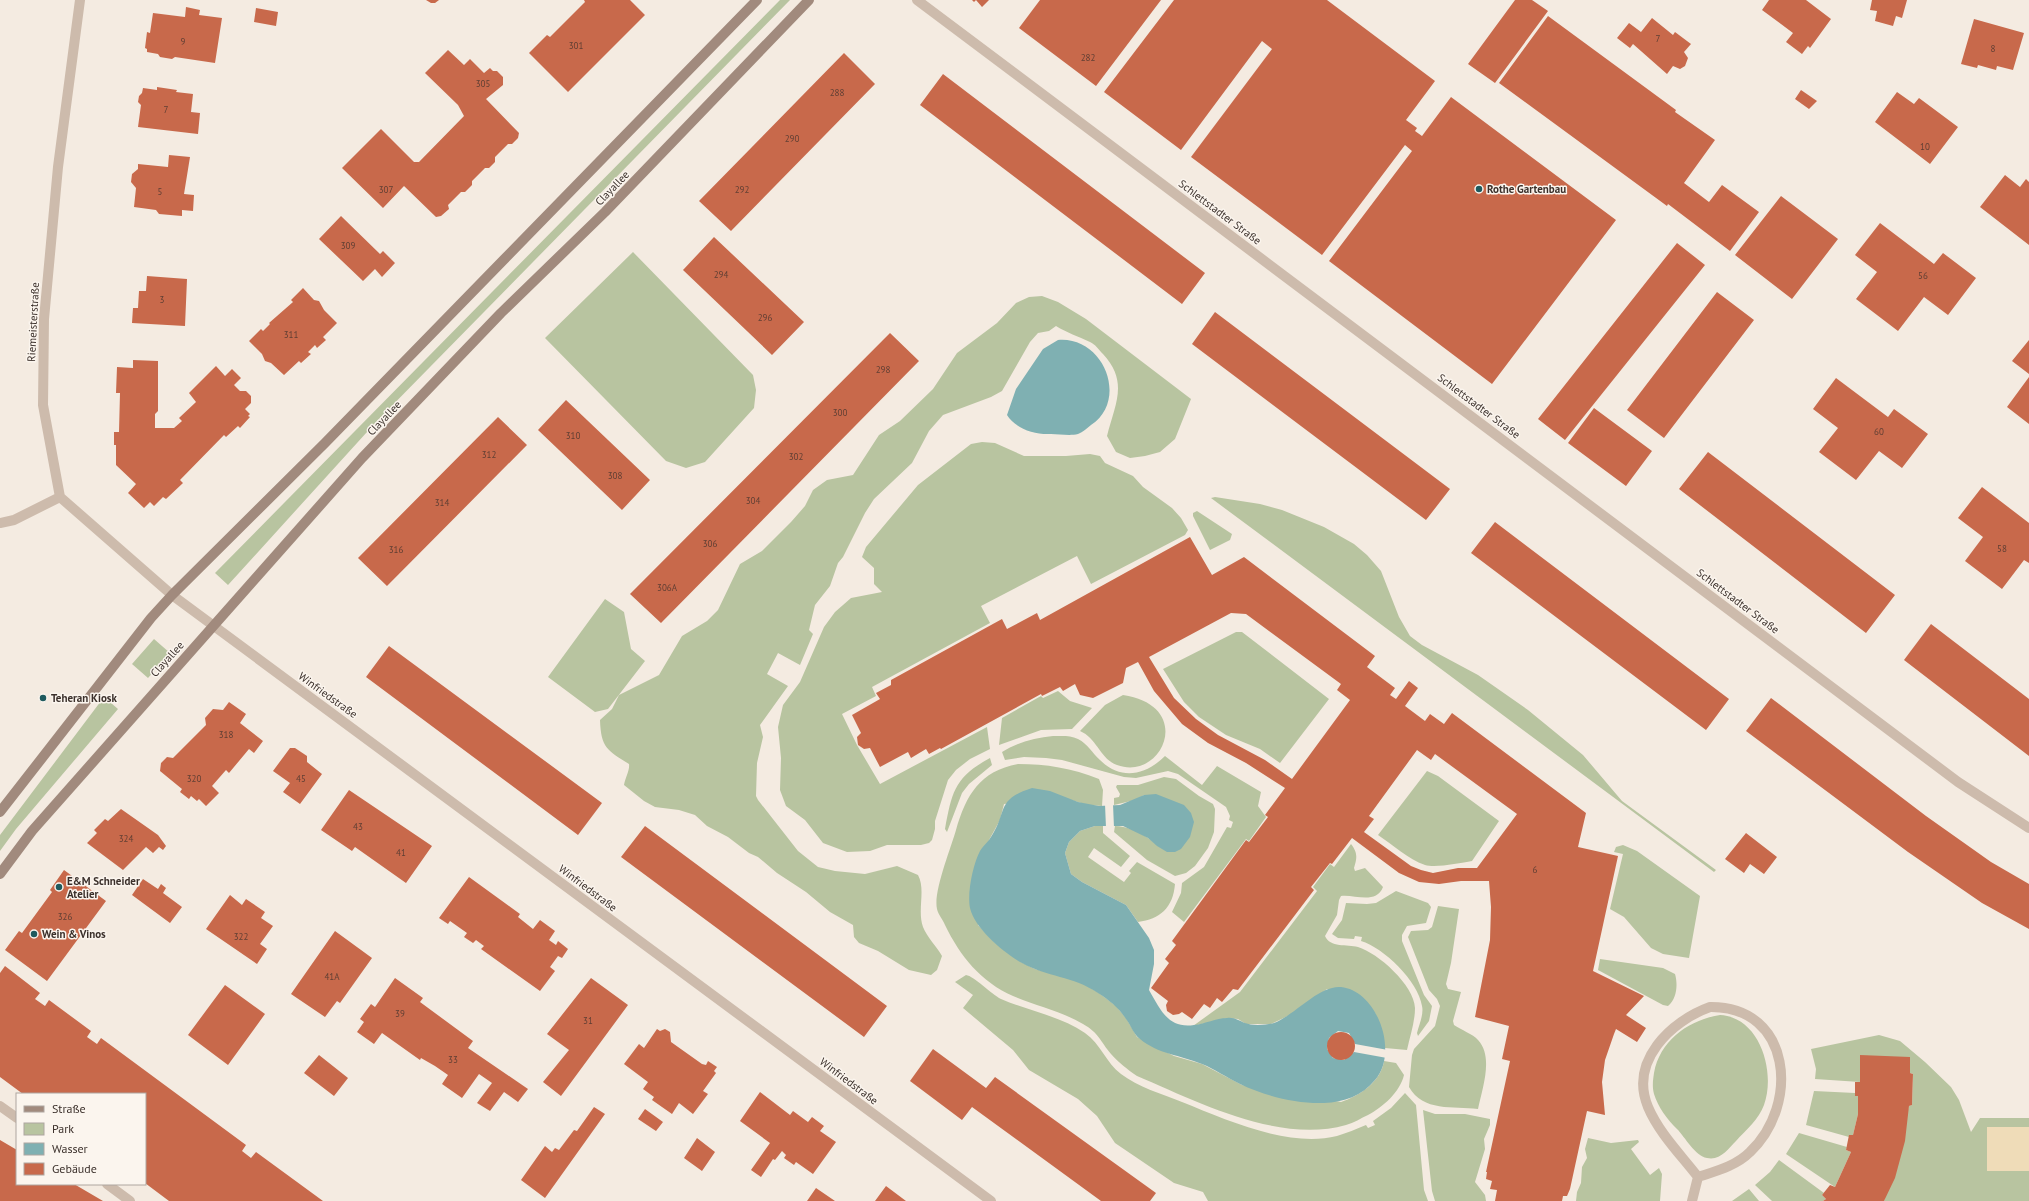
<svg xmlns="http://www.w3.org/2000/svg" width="2029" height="1201" font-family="'PT Sans',sans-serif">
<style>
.green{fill:#b8c4a0}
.sand{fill:#efdcb8}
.water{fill:#7fb0b2}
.pier{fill:#f4ebe1}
.building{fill:#c8694b;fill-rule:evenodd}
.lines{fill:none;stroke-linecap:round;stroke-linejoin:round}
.street{stroke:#cdbbac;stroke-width:10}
.secondary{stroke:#a18a7d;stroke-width:10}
.poi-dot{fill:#1f5a5e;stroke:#fbf5ee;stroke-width:1.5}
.labels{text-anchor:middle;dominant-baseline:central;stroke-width:3;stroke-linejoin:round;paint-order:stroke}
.number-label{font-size:9px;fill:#5e3e33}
.street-label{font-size:11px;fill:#3b302b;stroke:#fbf5ee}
.poi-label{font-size:11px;font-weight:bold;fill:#3b302b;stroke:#fbf5ee;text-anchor:start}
</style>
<rect width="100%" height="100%" fill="#f4ebe1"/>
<path class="green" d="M780,0H790L377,421L228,585L215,573Z
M633,252L753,375L756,390L754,408L705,462L686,468L666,461L545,338Z
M1042,296L1058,302L1086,319L1191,399L1175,439L1160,452L1145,456L1130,458L1116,452L1107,436C1115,404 1129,382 1103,354C1099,350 1095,344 1090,342C1078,336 1067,333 1056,326L1049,331L1038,333L1030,342L1002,391L991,397L943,415L929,431L912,463L874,499L865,513L843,557L838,563L830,586L815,605L809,630L813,634L800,665L778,653L767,674L788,686L760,725L763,737L757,763L756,796L758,800L798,851L818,867L835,871L865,874L897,866L918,875C926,890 917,910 923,927C927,937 937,947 942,956L937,970L931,975L909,970L878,951L859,943L854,937L853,925L830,912L806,892L777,873L758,857L749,853L728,837L707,826L695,815L679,810L655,807L644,801L624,785C625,778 630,770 629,764C607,750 601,748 600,720L612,709L619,695L659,675L682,636L707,621L718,610L740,564L762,551L791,522L805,506L813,490L827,480L853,475L879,435L900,421L933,389L957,353L997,323L1016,303L1029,297Z
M982,442L995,443L1024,456H1066L1090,454L1100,456L1105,463L1133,476L1143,487L1172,508L1181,518L1188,530L1185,535L1091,584L1077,556L981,606L990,623L872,687L876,696L842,714L857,745L880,784L987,727L990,749L970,759L956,770L948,780L935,821V829L932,840L929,843L921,845H887L870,851L847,852L823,843L805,820L786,806L780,790L781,758L778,727L783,705L800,682L824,627L835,612L851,598L882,592L874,584V568L862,557L866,547L918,485L971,444Z
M1215,497L1260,504L1282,510L1324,527L1354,544L1367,555L1381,571L1399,617L1410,636L1422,645L1478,675L1528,710L1583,755L1622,801L1716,870L1714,872L1211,498Z
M1197,511L1232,534L1230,540L1210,550L1193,516V513Z
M605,599L624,612L631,649L645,661L608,709L595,712L548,677Z
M1236,632H1242L1329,699L1280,763L1260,749L1226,735L1199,717L1184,702L1163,669Z
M154,639L170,653L148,678L132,664Z
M1058,691L1070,701L1092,708L1072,729L1041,730L999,745L1002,718L1041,696L1043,698Z
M1123,695C1196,706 1162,782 1117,765C1100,759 1097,738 1080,731L1105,705Z
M104,697L118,709L16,829L0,851V835Z
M1053,736C1062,736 1070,735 1078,739C1088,744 1092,753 1100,760C1121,781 1146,775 1165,756L1202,785L1217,766L1261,792L1258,806L1266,817L1249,841L1246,839L1184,922L1172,912L1181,893L1182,883L1204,867L1227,827L1231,828L1233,822L1229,820L1230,816L1226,807L1178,774L1168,771L1136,778L1124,777L1062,760L1046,758L1024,757L1005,760L1002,752C1018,742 1035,738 1053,736Z
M990,758L992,765L969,784L962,793L947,832L945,829C952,791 955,777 990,758Z
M1018,764C1046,764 1072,768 1099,779L1103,790L1102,806L1088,805L1064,798L1004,804L1000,820L989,840L978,925L994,942L1021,962L1035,969L1079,981L1099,993L1116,1006L1126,1018L1137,1037L1174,1056L1202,1064L1242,1085L1341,1102C1359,1096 1381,1082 1384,1061L1396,1063L1404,1075C1400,1092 1383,1107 1368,1115C1361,1118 1354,1123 1346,1125C1279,1144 1198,1102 1137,1076C1127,1069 1119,1063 1111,1054C1100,1041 1099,1033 1083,1024C1061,1011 1036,1006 1013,996C981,982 960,956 945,925C943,920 938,914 937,909C933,892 951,848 956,830C966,795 980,771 1018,764Z
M1427,771L1438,776L1499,821L1472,861C1460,863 1436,868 1425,865C1408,859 1393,845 1378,835Z
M1164,777L1176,779L1199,796L1213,804L1215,809L1214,832L1208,848L1195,866L1186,873L1175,876L1147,860L1114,832L1115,826C1126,826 1138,831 1148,838C1158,845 1162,851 1175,852L1144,795L1135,800L1114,805V798L1119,797L1120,794L1116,787L1117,785H1138Z
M1095,826H1103V833L1130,856L1121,867L1094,848L1088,857L1124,882L1131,873L1129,871L1137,862L1175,884C1173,908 1160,919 1138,922L1126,905L1082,882L1071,874L1065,853L1069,842L1080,831Z
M1351,844C1358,853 1357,858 1354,868L1355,871L1365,868L1383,887C1376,905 1354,894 1341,896L1339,900L1337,915L1325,936C1330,948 1347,944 1358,947C1378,953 1414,985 1415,1008C1415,1022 1410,1036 1407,1050L1385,1048L1375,1013L1327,989L1292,1014L1271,1024H1246L1238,1019L1228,1018L1193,1026L1240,992L1317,891L1313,887L1330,864L1334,867Z
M1623,845L1637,851L1700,896L1689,958L1663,954L1651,948L1624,917L1610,909L1623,854L1614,852L1616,847Z
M1396,891L1428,903L1431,907L1426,923L1407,926L1402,935V941L1424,995L1432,1006L1429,1021L1418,1036L1417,1033C1419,1025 1424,1014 1422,1006C1418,981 1384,948 1361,941L1362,937L1355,936L1354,939L1338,938L1332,934L1342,920L1346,903L1367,904L1376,903Z
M1438,906L1459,909L1451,963L1446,984L1448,989L1461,992L1453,1021L1454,1025C1461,1030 1473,1034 1478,1040C1494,1057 1482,1089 1478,1109C1453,1106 1423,1112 1409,1087L1412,1055L1414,1049L1435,1026L1440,1006L1437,999L1429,990L1408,937L1411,931L1428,930L1432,927Z
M1600,959L1663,968L1675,974C1678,984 1677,999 1668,1006L1663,1005L1598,970Z
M966,975C974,976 991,994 1001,999C1029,1011 1060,1016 1085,1033C1101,1044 1106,1063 1121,1074C1138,1087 1162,1094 1182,1102C1227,1120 1288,1148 1337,1136C1347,1133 1356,1129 1366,1125L1368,1128L1375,1125L1373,1121L1391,1108L1405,1093L1416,1105L1424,1190L1428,1201H1208L1203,1192L1174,1183L1115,1143L1097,1116L1078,1099L1029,1070L1013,1050L963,1008L973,995L955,982Z
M1720,1015C1760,1017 1776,1072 1764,1105C1759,1119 1746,1130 1736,1141C1728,1149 1720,1161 1707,1158C1695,1156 1685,1137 1677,1129C1667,1119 1658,1107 1654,1094C1652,1086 1653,1080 1654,1073C1660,1040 1689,1020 1720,1015Z
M1879,1035L1900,1041L1925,1062L1951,1087L1959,1100L1971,1132L1980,1118H2029V1127L1987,1128V1171H2029V1201H1884L1909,1106L1912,1105L1913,1074L1860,1055V1082L1815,1079L1816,1069L1811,1049Z
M1814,1091L1855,1093L1858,1096V1114L1853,1135H1849V1137L1806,1125Z
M1423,1110L1435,1114H1465L1490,1119V1125L1484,1139L1485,1149L1475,1182L1485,1195L1486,1201H1435L1432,1191Z
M1799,1133L1847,1147L1846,1150L1851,1152L1835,1187L1786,1154Z
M1588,1138L1611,1143L1638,1140L1639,1142L1631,1149L1650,1175L1659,1168L1662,1174L1660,1201H1576L1577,1192L1581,1183L1582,1167L1587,1158L1585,1149Z
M1779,1160L1824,1193L1822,1195L1826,1199L1823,1201H1772L1755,1185L1770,1172Z
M1749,1189L1759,1201H1732Z"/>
<path class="sand" d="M1987,1127H2029V1171H1987Z"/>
<path class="water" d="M1058,340C1104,336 1129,400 1091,425C1087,428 1083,432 1078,434C1070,436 1059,434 1051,434C1035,435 1016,429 1007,415L1016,389L1043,349Z
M1032,788L1050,791L1078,802L1099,806L1120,805L1144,795L1156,794L1184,805L1191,813L1194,822L1190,837L1181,849L1175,852H1167L1157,846L1148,838L1123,826H1095L1080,831L1069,842L1065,853L1071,874L1082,882L1126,905L1149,938L1154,950V964L1149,990C1160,1009 1168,1029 1194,1025C1205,1024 1216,1018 1227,1018C1235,1017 1239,1021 1245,1023C1252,1026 1267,1025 1274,1023C1295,1015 1319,985 1341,987C1378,991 1399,1053 1375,1080C1362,1096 1344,1102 1324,1103C1296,1104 1265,1096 1240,1084C1227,1078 1215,1069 1202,1064C1180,1055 1158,1054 1140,1039C1133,1034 1131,1025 1126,1019C1119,1008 1109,1000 1098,993C1073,976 1047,977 1022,963C1004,953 975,929 970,908C967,893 973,864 980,851C982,847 986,844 989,840C1009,812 994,800 1032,788Z"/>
<path class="pier" d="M1105,804H1113L1114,828H1106Z
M1338,1031L1349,1033L1355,1044L1388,1050L1387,1058L1354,1052L1344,1060L1333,1058L1327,1049L1329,1038Z"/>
<path class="building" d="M426,0H439L435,3H431Z
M584,0H630L645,15L568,92L529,53L547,35L550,37L585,2Z
M972,0H989L982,7L976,0L974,2Z
M1040,0H1161L1096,86L1019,28Z
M1174,0H1327L1435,81L1406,120L1417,128L1415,131L1422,136L1451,97L1616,220L1492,384L1329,261L1412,151L1405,145L1322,255L1191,157L1272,49L1262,41L1181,150L1104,92Z
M1515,0H1532L1548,11L1495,83L1468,64Z
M1769,0H1806L1831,19L1810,48L1808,46L1802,54L1786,42L1793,33L1762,10Z
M1872,0H1907L1902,18L1896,16L1893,26L1875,21L1877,11L1870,10Z
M186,7L200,10L199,15L222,18L215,63L175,57L172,59L160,57L158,54L147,52V49L145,48L147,32L150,33L153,13L185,17Z
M256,8L278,12L276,26L254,22Z
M1548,16L1676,110L1675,112L1715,140L1684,183L1709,202L1722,185L1759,212L1730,251L1668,204L1667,206L1499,83Z
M1652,18L1673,35L1675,32L1691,44L1684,52L1688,58L1685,66L1680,69L1673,66L1667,74L1633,44L1630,48L1617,38L1629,23L1641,32Z
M1974,19L2024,33L2013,70L1997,66L1996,70L1978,65L1977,68L1961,64Z
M448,50L464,65L470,59L484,73L490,68L493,71H497L503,77V85L486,99L519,133L518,138L512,144H508L495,157V162L489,168H485L472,181V185L465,192H461L448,205L449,209L441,216L436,217L404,186L383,208L342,168L381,129L414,162H419L464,116L458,105L425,73Z
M844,53L875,84L731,231L699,201Z
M943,74L1205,273L1182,304L920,105Z
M157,87L177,90L176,92L193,94L191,112L200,113L198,134L138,127L141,105L138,102L139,96L142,93L143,88L157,90Z
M1801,90L1817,101L1809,109L1795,99Z
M1897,92L1914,104L1919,98L1958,127L1930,164L1875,122Z
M169,155L190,157L184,194L194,195L193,211L182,210V216L159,214L156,210L134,207L136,188L131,182L132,174L138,169V164L168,167Z
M2005,175L2020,187L2026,179L2029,182V245L1980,207Z
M1781,196L1838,239L1792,299L1735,255Z
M341,216L380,254L383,251L395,263L382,277L375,269L363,281L319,239Z
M1880,223L1934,264L1943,253L1976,278L1948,315L1924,297L1898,331L1856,299L1877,272L1855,255Z
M714,237L804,322L772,355L683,270Z
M1677,243L1705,265L1565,440L1538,419Z
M147,276L187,279L185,326L132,323L133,308H138L139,291H146Z
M303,288L314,300L319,301L324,310L337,323L323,337L326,340L317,348L315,345L308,352L311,354L301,363L299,361L284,375L271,363L265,361L262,354L249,341L261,329L263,331L270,324L269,323L293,302L291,300Z
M1717,292L1754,320L1664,438L1627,410Z
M1215,312L1450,489L1426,520L1192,344Z
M890,333L919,361L661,623L630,594Z
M2029,340V374L2012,361Z
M133,360L158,361V411L155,414V428H174L182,421L179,418L196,402L189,393L216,366L225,376L232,369L241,378L234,385L240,391H246L251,396V403L245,409L250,414L248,416L250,417L240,428L238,426L226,437L224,435L180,480L183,483L166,499L163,497L154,506L150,502L144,508L128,493L136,484L116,465V445H114V432H119L120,393H116L117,367L133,368Z
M2029,377V424L2007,407Z
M1836,378L1888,417L1894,409L1928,434L1902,468L1879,451L1856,480L1819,452L1838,428L1813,409Z
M566,400L650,480L622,510L538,430Z
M1594,408L1652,451L1626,486L1568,443Z
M498,417L527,445L387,586L358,558Z
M1708,452L1895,595L1866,633L1679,489Z
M1982,487L2029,523V563L2024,560L2002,589L1965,561L1983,537L1958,518Z
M1495,522L1729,699L1706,730L1471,553Z
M1190,537L1212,575L1244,557L1375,656L1367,667L1395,688L1390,695L1396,699L1409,681L1418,688L1405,706L1425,721L1430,714L1444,724L1452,713L1586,813L1578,847L1618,856L1593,971L1644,996L1626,1015L1646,1028L1637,1042L1616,1029L1614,1034L1605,1060L1602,1082L1605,1115L1587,1111L1570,1189L1567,1196H1563L1562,1201H1495L1497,1190L1490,1189L1492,1181L1486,1179L1487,1172H1486L1510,1061L1502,1059L1509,1026L1475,1017L1490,940L1491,907L1489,881H1461L1439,884L1419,882L1399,873L1352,838L1332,864L1330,863L1311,887L1314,890L1238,990L1233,989L1222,1002L1217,998L1210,1008L1204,1004L1192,1019L1182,1012L1179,1014L1173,1015L1167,1011L1166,1005L1168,1001L1151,988L1169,963L1165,959L1176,945L1172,941L1246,840L1249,842L1268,817L1265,815L1285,788L1246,763L1208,743L1182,724L1154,691L1138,662L1126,668L1123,683L1093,698L1080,695L1075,684L1063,691L1060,687L1042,696L1041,694L941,749L940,748L929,754L926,749L911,758L908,752L880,767L870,748L864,749L858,745L857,737L861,733L852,715L880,699L876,693L891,685V680L1002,619L1007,629L1037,613L1040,620ZM1231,613L1246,614L1341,684L1337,690L1350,700L1292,779L1265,760L1218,735L1196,719L1174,698L1149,657ZM1417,750L1431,760L1435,754L1517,814L1477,868H1458L1433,873L1421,870L1411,866L1364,832L1374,819L1369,816Z
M1931,624L2029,699V756L1904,660Z
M389,646L602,803L578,835L366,677Z
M1771,698L1926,816L1991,862L2029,884V929L1982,903L1908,852L1746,731Z
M229,702L246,714L240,723L263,741L254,753L249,749L229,773L226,770L212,786L219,793L206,806L199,799L197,801L191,796L189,799L180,792L182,789L160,771L161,763L167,757L173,758L206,725L205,718L213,709L223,710Z
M290,748H295L307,756V762L322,774L300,804L283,792L290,783L273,771Z
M349,790L432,846L406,883L355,847L352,851L321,830Z
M121,809L158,835L166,846L163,850L159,847L153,853L146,847L123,870L87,843L97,833L94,830L105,819L108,821Z
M645,826L887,1006L864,1037L621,857Z
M1746,833L1777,857L1764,874L1750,864L1744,873L1725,859Z
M64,870L106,901L47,981L5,950L19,931L22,933L52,892L50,890Z
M469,877L520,914L518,917L533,929L540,920L555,931L549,940L556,945L558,941L568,949L562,958L558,956L550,967L555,971L540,991L481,949L484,946L476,940L473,943L464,937L467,933L450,921L448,924L439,918Z
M143,879L158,889L161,884L166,888L163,893L182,907L170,923L132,895Z
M230,895L242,905L246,899L265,912L261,918L273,926L260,944L267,949L257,964L206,929Z
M335,931L372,958L340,1003L337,1001L325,1017L291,994Z
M5,966L40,993L35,999L45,1006L49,1000L91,1031L87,1037L97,1044L101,1038L246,1145L242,1151L251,1158L256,1152L323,1201H169L145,1183V1094H23L0,1077V973Z
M395,978L423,998L420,1002L473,1041L468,1048L528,1089L518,1102L504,1092L490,1111L477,1103L492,1083L479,1074L462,1098L442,1084L448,1075L435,1066L421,1058L420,1060L382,1033L374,1044L357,1032L364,1022L360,1019L371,1004L375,1007Z
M591,978L628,1005L561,1096L543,1082L569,1050L547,1034Z
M225,985L265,1014L228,1065L188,1035Z
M657,1029L660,1031L665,1029L670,1032L671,1042L702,1064L706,1065L708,1061L717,1067L714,1071L716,1073L703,1091L708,1094L693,1114L679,1103L672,1114L652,1100L654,1097L643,1089L648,1082L624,1064L639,1044L644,1048Z
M1327 1046a14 14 0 1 1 28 0a14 14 0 1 1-28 0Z
M933,1049L986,1088L995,1077L1156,1193L1150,1201H1101L972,1107L962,1120L910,1081Z
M319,1055L348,1078L334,1096L304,1073Z
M1860,1055L1910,1057V1073L1913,1074L1912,1105L1909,1106L1905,1141L1895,1178L1884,1201H1823L1826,1199L1822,1195L1830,1185L1835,1187L1851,1152L1846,1150L1849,1135H1853L1858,1114V1096H1855V1082H1860Z
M760,1092L790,1115L793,1111L808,1122L812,1117L824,1126L820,1131L836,1142L813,1174L796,1162L794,1165L784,1158L786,1155L782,1151L775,1160L773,1159L761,1177L751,1170L770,1143L740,1121Z
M594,1107L605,1114L545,1198L521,1180L545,1146L552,1152L555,1148L559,1150L574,1130L577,1131Z
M645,1109L663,1122L656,1131L638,1119Z
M697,1138L715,1152L702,1171L684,1158Z
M0,1140L17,1150V1184H74L103,1201H0Z
M886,1186L906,1201H875Z
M816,1188L835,1201H807Z"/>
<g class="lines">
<path class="street" d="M80,0L58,167L44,319L43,405L60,497L172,595L991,1201
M917,0L1958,782L2029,828
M0,523L14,520L60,497
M1710,1007C1792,1006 1800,1105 1750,1152C1736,1166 1716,1171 1698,1177C1681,1155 1659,1133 1648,1107C1629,1061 1671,1021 1710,1007Z
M0,1106L17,1118
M107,1184L130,1201
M1692,1201L1698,1177"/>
<path class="secondary" d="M0,812L151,618L172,595L325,443L757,0
M0,874L32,831L362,458L501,313L605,212L809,0"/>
</g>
<g class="poi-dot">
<circle cx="1479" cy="189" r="4"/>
<circle cx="43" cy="698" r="4"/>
<circle cx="59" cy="887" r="4"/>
<circle cx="34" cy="934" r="4"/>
</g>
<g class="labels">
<g class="number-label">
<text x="1658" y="38">7</text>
<text x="183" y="41">9</text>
<text x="576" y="45">301</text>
<text x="1993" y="48">8</text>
<text x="1088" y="57">282</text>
<text x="483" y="83">305</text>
<text x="837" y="92">288</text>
<text x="166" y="109">7</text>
<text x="792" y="138">290</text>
<text x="1925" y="146">10</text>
<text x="386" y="189">307</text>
<text x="742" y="189">292</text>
<text x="160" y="191">5</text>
<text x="348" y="245">309</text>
<text x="721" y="274">294</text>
<text x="1923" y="275">56</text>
<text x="162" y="299">3</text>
<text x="765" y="317">296</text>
<text x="291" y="334">311</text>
<text x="883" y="369">298</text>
<text x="840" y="412">300</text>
<text x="1879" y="431">60</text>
<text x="573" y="435">310</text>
<text x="489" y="454">312</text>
<text x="796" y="456">302</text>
<text x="615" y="475">308</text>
<text x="753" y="500">304</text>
<text x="442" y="502">314</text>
<text x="710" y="543">306</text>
<text x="2002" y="548">58</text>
<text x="396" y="549">316</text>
<text x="667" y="587">306A</text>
<text x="226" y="734">318</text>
<text x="194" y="778">320</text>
<text x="301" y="778">45</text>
<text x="358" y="826">43</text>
<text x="126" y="838">324</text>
<text x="401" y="852">41</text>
<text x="1535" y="869">6</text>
<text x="65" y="916">326</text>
<text x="241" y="936">322</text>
<text x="332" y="976">41A</text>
<text x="400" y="1013">39</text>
<text x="588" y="1020">31</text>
<text x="453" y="1059">33</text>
</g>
<g class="street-label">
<text transform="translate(612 188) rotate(-46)">Clayallee</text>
<text transform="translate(1220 212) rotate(37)">Schlettstadter Straße</text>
<text transform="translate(33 322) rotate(-87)">Riemeisterstraße</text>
<text transform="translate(1479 406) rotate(37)">Schlettstadter Straße</text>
<text transform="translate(384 418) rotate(-46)">Clayallee</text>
<text transform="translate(1738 601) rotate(37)">Schlettstadter Straße</text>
<text transform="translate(167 659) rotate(-48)">Clayallee</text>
<text transform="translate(328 695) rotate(36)">Winfriedstraße</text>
<text transform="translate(588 888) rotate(37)">Winfriedstraße</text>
<text transform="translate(849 1081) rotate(37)">Winfriedstraße</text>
</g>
<g class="poi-label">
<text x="1487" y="189">Rothe Gartenbau</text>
<text x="51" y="698">Teheran Kiosk</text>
<text x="67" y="881">E&amp;M Schneider<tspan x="67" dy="13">Atelier</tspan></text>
<text x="42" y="934">Wein &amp; Vinos</text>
</g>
</g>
<rect x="16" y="1093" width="130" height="92" fill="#fbf5ee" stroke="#aea6a0"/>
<rect x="24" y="1106" width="20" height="6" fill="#a18a7d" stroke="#aea6a0"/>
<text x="52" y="1113" font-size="12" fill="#3b302b">Straße</text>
<rect x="24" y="1123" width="20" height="12" fill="#b8c4a0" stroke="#aea6a0"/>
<text x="52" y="1133" font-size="12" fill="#3b302b">Park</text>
<rect x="24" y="1143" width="20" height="12" fill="#7fb0b2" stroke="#aea6a0"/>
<text x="52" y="1153" font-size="12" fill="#3b302b">Wasser</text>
<rect x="24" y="1163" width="20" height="12" fill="#c8694b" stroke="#aea6a0"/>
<text x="52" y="1173" font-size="12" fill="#3b302b">Gebäude</text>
</svg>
